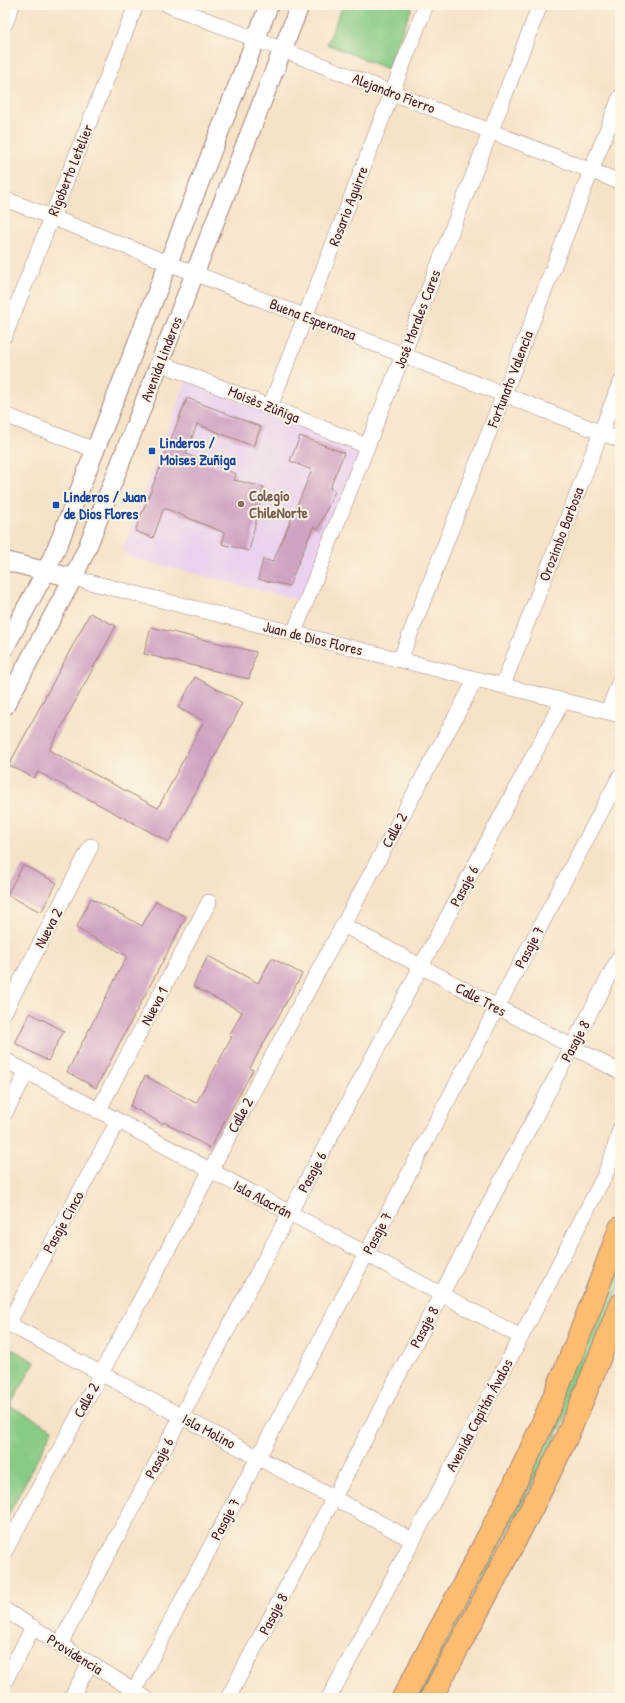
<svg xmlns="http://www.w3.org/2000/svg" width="625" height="1703" font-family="'Patrick Hand',sans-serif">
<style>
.built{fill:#e9d2ed}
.green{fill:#88cb84;stroke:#697558}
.building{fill:#cfa2c2}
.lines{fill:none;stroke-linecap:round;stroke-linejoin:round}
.minor-casing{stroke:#a0817a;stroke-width:16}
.tertiary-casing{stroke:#a0817a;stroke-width:20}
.trunk-casing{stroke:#a0817a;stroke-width:24}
.minor{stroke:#fff;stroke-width:15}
.tertiary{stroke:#fff;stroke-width:18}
.trunk{stroke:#fdbc70;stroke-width:22}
.transit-dot{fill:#1a4fb4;stroke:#fcf5e5;stroke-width:1.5}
.education-dot{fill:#8d6e63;stroke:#fcf5e5;stroke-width:1.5}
.labels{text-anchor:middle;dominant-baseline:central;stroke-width:4;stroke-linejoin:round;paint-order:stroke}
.street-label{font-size:15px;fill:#4a1f2b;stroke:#fcf5e5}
.transit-label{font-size:15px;font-weight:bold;fill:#164399;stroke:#fcf5e5;text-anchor:start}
.education-label{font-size:15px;font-weight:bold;fill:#785e54;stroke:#fcf5e5;text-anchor:start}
</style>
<rect width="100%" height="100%" fill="#fcf5e5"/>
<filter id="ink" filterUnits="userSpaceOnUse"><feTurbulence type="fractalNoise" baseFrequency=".025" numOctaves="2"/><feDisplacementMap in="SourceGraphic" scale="8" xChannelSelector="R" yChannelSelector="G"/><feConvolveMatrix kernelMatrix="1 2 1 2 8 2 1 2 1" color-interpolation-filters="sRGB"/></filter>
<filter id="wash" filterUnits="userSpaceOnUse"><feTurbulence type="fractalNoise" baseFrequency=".012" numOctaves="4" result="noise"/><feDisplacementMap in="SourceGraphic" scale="16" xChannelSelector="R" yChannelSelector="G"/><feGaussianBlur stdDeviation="0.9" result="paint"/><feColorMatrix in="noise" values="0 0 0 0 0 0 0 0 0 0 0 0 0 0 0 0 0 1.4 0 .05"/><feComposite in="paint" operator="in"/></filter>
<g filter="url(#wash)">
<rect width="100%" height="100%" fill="#f5e3c8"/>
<path class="built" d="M186,381L356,448L359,459L302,601L129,557L123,549Z"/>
<path class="green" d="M343,5H413L387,69L327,44Z
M620,1245V1284L579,1391L424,1698H410Z
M5,1345L35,1362L10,1406L53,1429L5,1521Z"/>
<g id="blocks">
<path class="building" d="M187,398L261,427L253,446L197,424L186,454L236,474L234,480L264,487L249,551L222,544L225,533L164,508L153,538L135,531Z
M300,436L344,453L330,488L335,491L318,529L313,527L289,586L258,579L263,559L273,562L312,470L290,461Z
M90,613L116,626L49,750L158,808L204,721L178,708L195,677L243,703L169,842L38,772L34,778L9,765Z
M151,627L256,652L249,679L144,654Z
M23,865L57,883L41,912L7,895Z
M91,898L142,926L156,901L186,917L96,1088L67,1072L127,956L76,928Z
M208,956L258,983L272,958L302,974L250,1068L253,1070L210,1148L164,1122L163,1124L130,1106L145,1076L196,1103L232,1037L229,1036L242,1012L193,986Z
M30,1013L64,1031L48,1061L15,1043Z"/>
</g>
</g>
<g filter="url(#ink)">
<use href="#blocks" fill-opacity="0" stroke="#a0817a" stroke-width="1"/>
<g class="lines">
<g class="minor-casing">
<path id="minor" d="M168,5L620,182
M5,24L12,5
M5,199L620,440
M5,335L136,5
M160,363L367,446
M270,407L426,5
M5,415L95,450
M73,578L620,715
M294,633L540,5
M400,660L620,97
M503,685L620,383
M608,712L620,680
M343,925L620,1072
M5,1011L91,846
M5,1060L521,1337
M98,1111L209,902
M5,1113L27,1072
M5,1322L412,1540
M8,1324L118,1121
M5,1551L476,679
M5,1610L146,1698
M60,1644L563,700
M5,1681L33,1627
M134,1691L620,776
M71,1698L90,1663
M228,1698L620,956
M329,1698L521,1337L605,1175L613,1154L620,1129"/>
</g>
<g class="tertiary-casing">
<path id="tertiary" d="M5,561L73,578
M5,647L46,571L60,540L269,5
M5,706L73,578L87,548L300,5"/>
</g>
<g class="trunk-casing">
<path id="trunk" d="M403,1698C446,1618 489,1538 528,1456C562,1381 592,1305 620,1228
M431,1698C475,1616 520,1535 560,1451C583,1403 601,1354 620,1305"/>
</g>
<use href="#minor" class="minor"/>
<use href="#tertiary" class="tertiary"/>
<use href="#trunk" class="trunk"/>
</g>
</g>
<g class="transit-dot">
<rect x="148" y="447" width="8" height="8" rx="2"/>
<rect x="52" y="501" width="8" height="8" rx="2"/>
</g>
<circle class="education-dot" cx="241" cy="504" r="4"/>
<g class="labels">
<g class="street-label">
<text transform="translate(394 93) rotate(21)">Alejandro Fierro</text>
<text transform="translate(70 170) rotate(-68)">Rigoberto Letelier</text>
<text transform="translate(348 206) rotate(-69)">Rosario Aguirre</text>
<text transform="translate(313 319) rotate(21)">Buena Esperanza</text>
<text transform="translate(417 319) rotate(-69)">José Morales Cares</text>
<text transform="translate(161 359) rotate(-69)">Avenida Linderos</text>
<text transform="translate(510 379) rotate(-69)">Fortunato Valencia</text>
<text transform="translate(264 404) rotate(22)">Moisès Zùñiga</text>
<text transform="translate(561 534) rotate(-69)">Orozimbo Barbosa</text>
<text transform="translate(313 638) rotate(14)">Juan de Dios Flores</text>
<text transform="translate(394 830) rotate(-62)">Calle 2</text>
<text transform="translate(464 886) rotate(-62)">Pasaje 6</text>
<text transform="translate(48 928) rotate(-62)">Nueva 2</text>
<text transform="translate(529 947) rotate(-62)">Pasaje 7</text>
<text transform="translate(481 999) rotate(28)">Calle Tres</text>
<text transform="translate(154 1006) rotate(-62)">Nueva 1</text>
<text transform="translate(575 1041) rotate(-62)">Pasaje 8</text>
<text transform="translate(240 1115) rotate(-62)">Calle 2</text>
<text transform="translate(312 1172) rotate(-62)">Pasaje 6</text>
<text transform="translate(263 1199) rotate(28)">Isla Alacrán</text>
<text transform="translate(63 1222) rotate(-61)">Pasaje Cinco</text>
<text transform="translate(377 1233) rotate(-62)">Pasaje 7</text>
<text transform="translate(424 1327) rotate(-62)">Pasaje 8</text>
<text transform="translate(86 1400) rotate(-62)">Calle 2</text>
<text transform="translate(479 1415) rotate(-62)">Avenida Capitán Ávalos</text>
<text transform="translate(209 1431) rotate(28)">Isla Molino</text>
<text transform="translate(159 1458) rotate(-62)">Pasaje 6</text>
<text transform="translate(225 1519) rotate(-62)">Pasaje 7</text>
<text transform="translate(273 1614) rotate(-62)">Pasaje 8</text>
<text transform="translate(75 1654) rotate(32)">Providencia</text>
</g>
<g class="transit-label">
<text x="160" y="442">Linderos /<tspan x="160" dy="17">Moises Zuñiga</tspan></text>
<text x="64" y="496">Linderos / Juan<tspan x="64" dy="17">de Dios Flores</tspan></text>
</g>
<g class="education-label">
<text x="249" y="495">Colegio<tspan x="249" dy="17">ChileNorte</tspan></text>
</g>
</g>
<rect width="625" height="1703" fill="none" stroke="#fcf5e5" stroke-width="20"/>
</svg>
